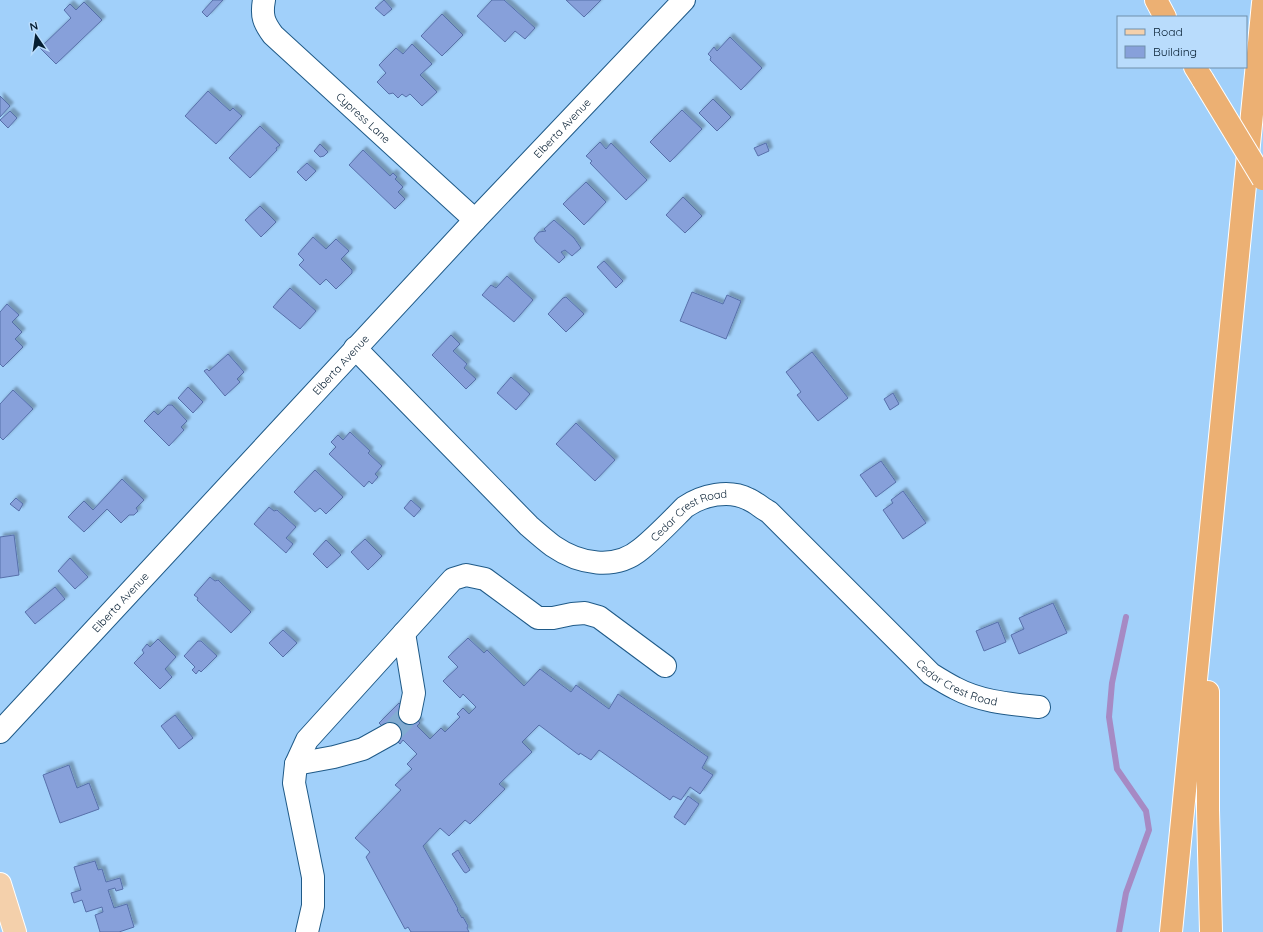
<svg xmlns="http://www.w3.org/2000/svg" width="1263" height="932" font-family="Quicksand,sans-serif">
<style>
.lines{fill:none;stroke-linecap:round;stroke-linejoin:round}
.stream{stroke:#a68ac4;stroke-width:6}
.building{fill:#87a0da;stroke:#5770aa;filter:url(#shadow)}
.minor-tunnel{stroke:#82acd2;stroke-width:22;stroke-dasharray:22 11;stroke-linecap:butt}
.minor-casing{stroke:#1f5a88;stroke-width:24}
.major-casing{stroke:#fff;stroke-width:24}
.highway-casing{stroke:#fff;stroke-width:24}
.minor{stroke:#fff;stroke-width:22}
.major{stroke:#f4d0ab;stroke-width:22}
.highway{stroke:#ecb073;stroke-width:22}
.highway-bridge-casing{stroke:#fff;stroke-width:24;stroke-linecap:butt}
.highway-bridge{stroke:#ecb073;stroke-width:22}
.labels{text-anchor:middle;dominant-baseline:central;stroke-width:3;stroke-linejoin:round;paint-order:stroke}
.street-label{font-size:11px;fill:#061e32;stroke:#b9dcfc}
</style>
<defs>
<filter id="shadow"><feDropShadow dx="3.5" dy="-3.5" stdDeviation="1" flood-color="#0004"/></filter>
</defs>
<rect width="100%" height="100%" fill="#a1d0fa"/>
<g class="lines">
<path class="stream" d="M1119,932L1126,893L1149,830L1146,811L1117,769L1109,717L1112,683L1126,617"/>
</g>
<path class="building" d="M213,0H223L207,17L202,12Z
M384,0L392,9L384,16L375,8Z
M492,0H504L535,28L525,39L515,31L505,42L477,16Z
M566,0H601L584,17Z
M84,2L102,20L56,64L40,48L71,18L64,10L70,4L76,10Z
M442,14L463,35L442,56L421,36Z
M730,37L762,68L741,90L710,60L711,57L708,54L714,47L717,51Z
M412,44L432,64L420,75L437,92L422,106L410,94L406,97L402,94L398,98L393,93L389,94L377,82L386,73L379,65L396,48L403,54Z
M208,91L230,111L233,108L242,116L216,144L185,116Z
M0,96L10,106L0,117Z
M713,99L731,117L717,131L699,113Z
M682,110L702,129L670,162L650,142Z
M10,111L17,118L8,128L0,120Z
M260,126L280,145L276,148L277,150L250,178L229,158Z
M600,142L606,149L611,143L647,180L626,200L590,163L592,161L586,156Z
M766,143L769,151L758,156L754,148Z
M320,144L328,152L324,156L320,157L314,151Z
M363,150L390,176L393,173L397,177L395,179L403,187L398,192L405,199L395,209L349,165Z
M307,163L316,171L306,181L297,172Z
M586,182L606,202L584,225L563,204Z
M683,197L702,216L685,233L666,215Z
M260,206L276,222L261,237L245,220Z
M554,220L574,238L581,248L572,256L565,250L561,252L565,257L559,263L536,242L534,238L539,232L546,231L544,229Z
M313,237L326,249L336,239L349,251L341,259L352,270V273L336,289L326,279L320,285L299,265L304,260L298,254Z
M604,261L623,281L616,288L597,267Z
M507,276L533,300L514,322L482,295L491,285L496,288Z
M290,288L316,311L300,329L273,307Z
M692,292L723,304L727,295L741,301L726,339L680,321Z
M566,297L584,314L566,332L548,314L563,298Z
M7,304L19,315L12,322L22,332L15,339L23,347L3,367L0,364V312Z
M451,335L460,344L453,351L467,364L464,368L476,379L466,389L432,355Z
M812,352L848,398L818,421L797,395L801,392L786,372Z
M228,354L244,372L237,379L240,382L225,396L204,371L207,369L209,371Z
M511,377L530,394L516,410L497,393Z
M188,387L203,402L193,413L178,398Z
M13,390L33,409L3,440L0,437V404Z
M893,393L899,404L890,410L884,399Z
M168,405H172L187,421L181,427L184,430L169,446L144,421L154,411L158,415Z
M576,423L615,460L595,481L556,444Z
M350,432L370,451L368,453L382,466L375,474L378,477L372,484L369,481L364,487L329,454L336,447L331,442L338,435L343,440Z
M881,461L896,482L876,497L860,475Z
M315,470L343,497L326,514L320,508L315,512L294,492Z
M122,479L144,500L136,508L138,511L134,515H129L121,523L107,509L84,532L68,517L84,501L93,510Z
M903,491L926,523L903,539L883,510L893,503L891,500Z
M16,498L23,504L19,511L10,504Z
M411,500L421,509L414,517L404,508Z
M269,507L274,511L277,510L296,527L286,538L293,544L286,553L254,524Z
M14,535L19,575L0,578V537Z
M365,539L382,556L368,570L351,552Z
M326,540L341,555L327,568L313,554Z
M70,558L88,577L75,589L58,571Z
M210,577L215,581L218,580L251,612L231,633L197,600L198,598L194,595Z
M55,587L65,599L35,624L25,612Z
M1053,603L1067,633L1019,654L1011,635L1024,629L1019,618Z
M998,622L1006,642L984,651L976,631Z
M283,630L297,643L283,657L269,643Z
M468,638L484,653L487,650L524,686L540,669L571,692L576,685L609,709L618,694L708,757L702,768L713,775L700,794L690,787L681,800L673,796L670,800L599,750L591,760L580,753L579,755L539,725L522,742L532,752L499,784L505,789L470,824L465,820L449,836L440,828L423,846L458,909L457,910L462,918L463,917L468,926L467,928L469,932H411L408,927L405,929L366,857L370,852L355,838L401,790L395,785L412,769L407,764L417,754L403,740L400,744L379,723L399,703L420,723L417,726L430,739L441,728L445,732L460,717L457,714L463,708L469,714L476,707L463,694L460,698L443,681L458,667L448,657Z
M158,639L176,657L165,669L172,677L160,689L134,663L144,653L142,650L147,644L150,647Z
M198,641H201L217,656L201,672L199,670L196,674L192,670L195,667L184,656Z
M175,715L193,738L179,749L161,726Z
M69,765L77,788L89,783L99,809L60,823L43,775Z
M688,796L699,804L685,825L674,817Z
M458,850L470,870L466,873L464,872L452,854Z
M95,861L98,870L102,869L106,882L120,878L123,889L116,891L115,888L108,890L114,908L127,904L134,927L119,932H100L95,915L103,912L102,907L86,912L82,900L74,903L71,893L81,890L74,867Z"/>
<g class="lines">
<path class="minor-tunnel" d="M390,734L410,713"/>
<g class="minor-casing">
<g id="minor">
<path id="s1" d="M264,0C261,16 264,23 273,35L475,220"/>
<path id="s2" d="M355,348L529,526C537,533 545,540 553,546C579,564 615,571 641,549C657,536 671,521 685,507C702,495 729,489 748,499C755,502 762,508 769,512L931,674C939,679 947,684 955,688C981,702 1011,704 1039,707"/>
<path d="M404,633L414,693L410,713"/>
<path id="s3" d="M0,732L475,220L684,0"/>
<path d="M296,764L334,757L363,749L390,734"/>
<path d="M307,932L313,906V877L294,783L296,764L307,740L453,579L466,575L485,579L538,618H553L572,614L585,613L599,617L665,666"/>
</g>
</g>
<g class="major-casing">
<path id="major" d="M0,884L15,932"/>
</g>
<g class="highway-casing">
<path id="highway" d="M1156,0L1165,17
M1195,67L1203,80
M1208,692V810L1211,932
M1171,932L1263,3"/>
</g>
<use href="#minor" class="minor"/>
<use href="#major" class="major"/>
<use href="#highway" class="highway"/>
<g class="highway-bridge-casing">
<path id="highway-bridge" d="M1203,80L1263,179"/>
</g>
<use href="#highway-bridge" class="highway-bridge"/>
</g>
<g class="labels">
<g class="street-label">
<text stroke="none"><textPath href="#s1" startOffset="160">Cypress Lane</textPath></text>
<text stroke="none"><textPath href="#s3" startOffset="825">Elberta Avenue</textPath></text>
<text stroke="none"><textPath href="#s3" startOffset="501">Elberta Avenue</textPath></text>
<text stroke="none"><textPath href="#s2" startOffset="435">Cedar Crest Road</textPath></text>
<text stroke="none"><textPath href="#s3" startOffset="177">Elberta Avenue</textPath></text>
<text stroke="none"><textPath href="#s2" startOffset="783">Cedar Crest Road</textPath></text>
</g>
</g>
<rect x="1117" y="16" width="130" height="52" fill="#b9dcfc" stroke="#7190ab"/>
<rect x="1125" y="29" width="20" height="6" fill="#f4d0ab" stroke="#7190ab"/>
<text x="1153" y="36" font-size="12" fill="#061e32">Road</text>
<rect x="1125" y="46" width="20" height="12" fill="#87a0da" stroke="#7190ab"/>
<text x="1153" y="56" font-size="12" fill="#061e32">Building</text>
<g transform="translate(36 36) rotate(347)" stroke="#b9dcfc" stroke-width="3" paint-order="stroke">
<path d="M0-3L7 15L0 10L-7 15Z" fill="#061e32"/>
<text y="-6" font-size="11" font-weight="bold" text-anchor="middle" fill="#061e32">N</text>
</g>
</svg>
